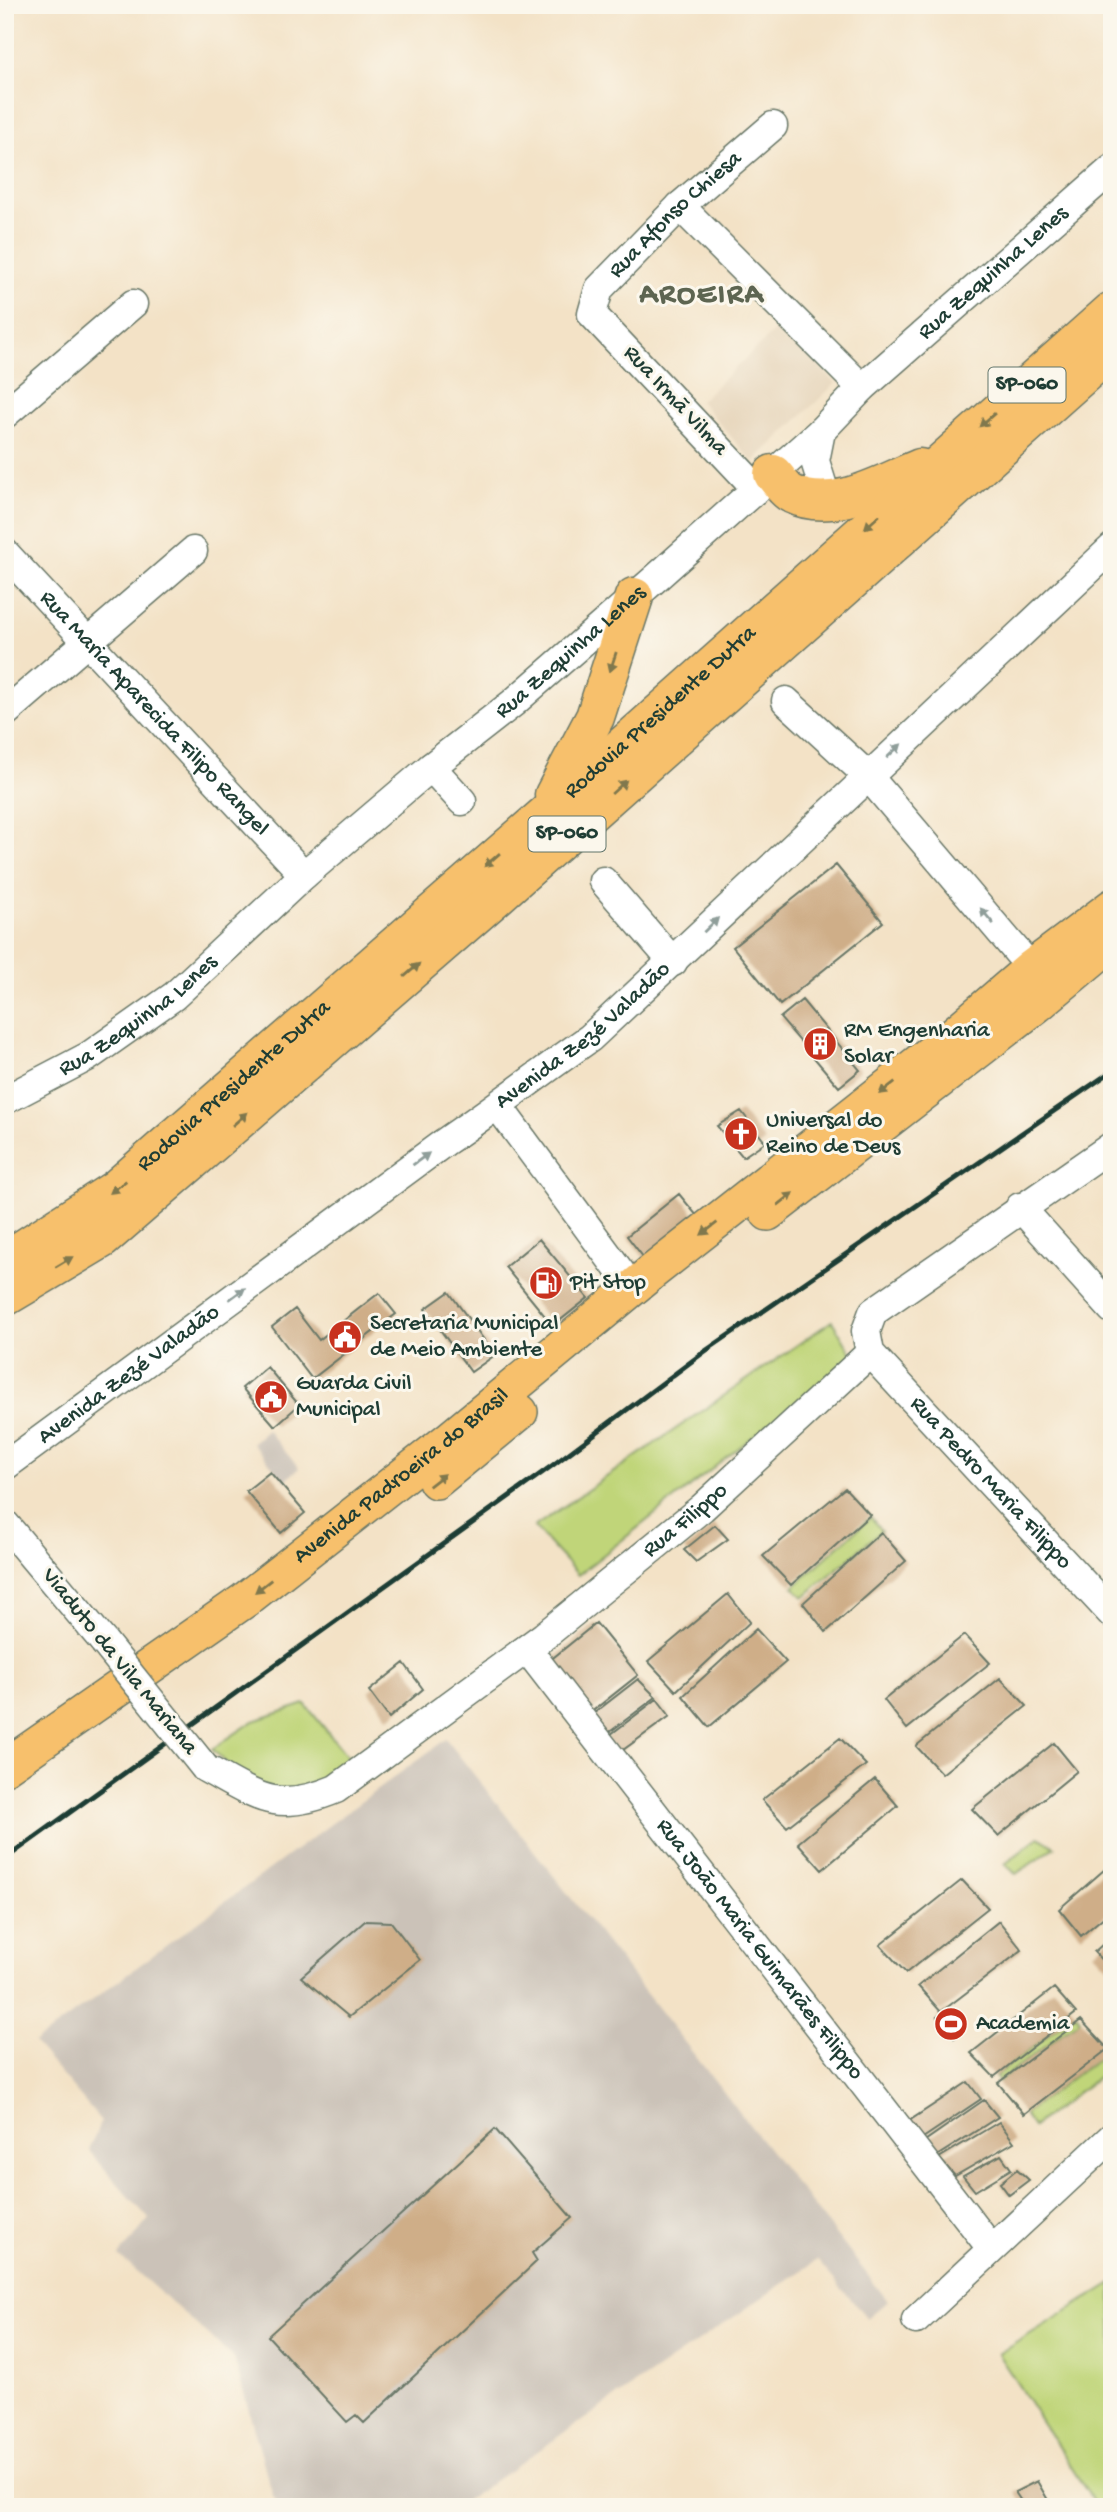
<svg xmlns="http://www.w3.org/2000/svg" width="1117" height="2512" font-family="'Gochi Hand',sans-serif">
<style>
.built{fill:#e4d1b5}
.industrial{fill:#cbc2b8}
.green{fill:#c0d579;stroke:#708956;stroke-width:2}
.building{fill:#cfae88}
.lines{fill:none;stroke-linecap:round;stroke-linejoin:round}
.minor-casing{stroke:#697767;stroke-width:31}
.major-casing{stroke:#697767;stroke-width:38}
.highway-casing{stroke:#697767;stroke-width:41}
.minor{stroke:#fff;stroke-width:28}
.major{stroke:#f7c06c;stroke-width:35}
.highway{stroke:#f7c06c;stroke-width:38}
.rail{stroke:#1f3d34;stroke-width:5}
.minor-bridge-casing{stroke:#697767;stroke-width:31;stroke-linecap:butt}
.minor-bridge{stroke:#fff;stroke-width:28}
.oneway{fill:#80784d}
.oneway2{fill:#8f9e9a}
.labels{text-anchor:middle;dominant-baseline:central;stroke-width:6;stroke-linejoin:round;paint-order:stroke}
.shield{fill:#fbf7ec;stroke:#61756b;stroke-width:2}
.shield-label{font-size:21px;font-weight:bold;fill:#1f3d34}
.street-label{font-size:23px;fill:#1f3d34;stroke:#fbf7ec}
.poi-label{font-size:23px;fill:#1f3d34;stroke:#fbf7ec;text-anchor:start}
.district-label{font-size:30px;font-weight:bold;letter-spacing:2px;fill:#5d6551;stroke:#fbf7ec}
</style>
<rect width="100%" height="100%" fill="#fbf7ec"/>
<filter id="ink" filterUnits="userSpaceOnUse"><feTurbulence type="fractalNoise" baseFrequency=".0143" numOctaves="2"/><feDisplacementMap in="SourceGraphic" scale="14" xChannelSelector="R" yChannelSelector="G"/><feConvolveMatrix kernelMatrix="1 2 1 2 8 2 1 2 1" color-interpolation-filters="sRGB"/></filter>
<filter id="wash" filterUnits="userSpaceOnUse"><feTurbulence type="fractalNoise" baseFrequency=".00686" numOctaves="4" result="noise"/><feDisplacementMap in="SourceGraphic" scale="28" xChannelSelector="R" yChannelSelector="G"/><feGaussianBlur stdDeviation="1.57" result="paint"/><feColorMatrix in="noise" values="0 0 0 0 0 0 0 0 0 0 0 0 0 0 0 0 0 1.4 0 .05"/><feComposite in="paint" operator="in"/></filter>
<g filter="url(#wash)">
<rect width="100%" height="100%" fill="#f3e2c6"/>
<path class="built" d="M779,327L836,383L753,462L700,401Z"/>
<path class="industrial" d="M267,1430L299,1468L285,1481L252,1443Z
M446,1739L888,2301L867,2318L817,2260L456,2507H279L273,2496L234,2358L119,2256L149,2219L89,2151L101,2121L34,2043Z"/>
<path class="green" d="M832,1321L854,1357L578,1575L534,1527Z
M871,1517L881,1531L804,1597L793,1587Z
M305,1704L356,1767L303,1796L255,1791L212,1749L254,1721Z
M1039,1837L1055,1847L1016,1874L1005,1864Z
M1076,2013L1080,2020L999,2081L995,2077Z
M1109,2050L1112,2066L1033,2127L1024,2114Z
M1112,2283V2507H1097L998,2354Z"/>
<g id="blocks">
<path class="building" d="M836,865L883,922L780,1005L733,947Z
M802,1000L860,1070L839,1087L780,1018Z
M741,1111L765,1142L743,1157L717,1126Z
M679,1194L698,1217L644,1258L627,1236Z
M539,1239L588,1298L553,1326L505,1267Z
M449,1292L495,1355L471,1372L425,1309Z
M379,1293L396,1314L312,1379L272,1327L295,1309L319,1340Z
M267,1367L299,1405L275,1426L242,1388Z
M270,1472L305,1513L281,1533L246,1491Z
M845,1488L870,1515L791,1585L763,1556Z
M715,1525L728,1539L696,1562L684,1550Z
M881,1532L906,1561L826,1632L803,1603Z
M728,1594L750,1622L676,1691L648,1661Z
M596,1623L638,1675L590,1713L548,1662Z
M756,1629L786,1662L709,1727L683,1696Z
M964,1635L990,1663L907,1729L884,1700Z
M404,1663L423,1689L389,1718L369,1691Z
M1000,1678L1027,1706L942,1774L916,1746Z
M638,1679L656,1697L603,1737L588,1718Z
M657,1699L670,1716L616,1755L606,1738Z
M840,1738L866,1765L787,1827L762,1800Z
M1054,1743L1077,1771L998,1836L972,1809Z
M875,1779L898,1806L822,1870L798,1843Z
M1112,1863V1910L1081,1936L1059,1909Z
M962,1880L988,1908L906,1973L880,1945Z
M365,1921L391,1922L420,1960L349,2017L301,1977Z
M999,1921L1022,1950L941,2012L918,1986Z
M1112,1936V1971L1094,1952Z
M1054,1988L1076,2013L994,2077L971,2053Z
M947,2010L964,2030L954,2038L937,2017Z
M1081,2020L1108,2049L1024,2114L998,2083Z
M968,2082L981,2099L920,2140L906,2123Z
M984,2100L998,2117L935,2157L922,2143Z
M999,2122L1014,2142L955,2176L939,2158Z
M495,2129L572,2218L532,2253L537,2261L364,2423L356,2415L347,2422L268,2336Z
M1001,2155L1011,2169L975,2191L963,2176Z
M1017,2169L1029,2180L1009,2195L1000,2183Z
M1037,2481L1052,2507H1025L1015,2492Z"/>
</g>
</g>
<g filter="url(#ink)">
<use href="#blocks" fill-opacity="0" stroke="#697767" stroke-width="2"/>
<g class="lines">
<g class="minor-casing">
<g id="minor">
<path d="M680,206L862,388"/>
<path d="M5,414L133,304"/>
<path d="M821,431L815,461L824,490L841,499"/>
<path id="s1" d="M757,489L592,314L599,289L680,206L773,126"/>
<path id="s2" d="M5,553L304,875"/>
<path d="M786,701L868,776L1031,968"/>
<path d="M5,713L193,551"/>
<path d="M431,767L462,801"/>
<path d="M603,881L673,962"/>
<path id="s3" d="M5,1100L89,1056L174,996L304,875L431,767L513,703L656,578L821,431L862,388L1112,169"/>
<path d="M498,1106L633,1289"/>
<path id="s4" d="M1112,1146L873,1312L866,1331L870,1353L1112,1614"/>
<path d="M1020,1207L1112,1309"/>
<path id="s5" d="M5,1466L445,1142C494,1109 541,1072 590,1038L1112,548"/>
<path d="M5,1524L104,1642"/>
<path id="s6" d="M527,1649L991,2248"/>
<path id="s7" d="M205,1768C258,1797 276,1814 336,1789L544,1636L702,1508L870,1353"/>
<path d="M916,2320L1112,2137"/>
</g>
</g>
<g class="major-casing">
<g id="major">
<path d="M768,1213L1037,1005L1112,942"/>
<path d="M436,1481L520,1412"/>
<path id="s8" d="M5,1767L245,1600L451,1438L652,1272L946,1041L1031,968L1112,907"/>
</g>
</g>
<g class="highway-casing">
<g id="highway">
<path d="M773,474C779,480 785,491 792,494C833,514 883,483 920,468"/>
<path d="M554,795L595,717L634,597"/>
<path id="s9" d="M5,1261L116,1189L544,816L1112,311"/>
<path d="M5,1297L102,1239L496,897L1112,349"/>
</g>
</g>
<use href="#minor" class="minor"/>
<use href="#major" class="major"/>
<use href="#highway" class="highway"/>
<path class="rail" d="M5,1859L553,1465L704,1352L1112,1071"/>
<g class="minor-bridge-casing">
<path id="minor-bridge" d="M104,1642L205,1768"/>
</g>
<use href="#minor-bridge" class="minor-bridge"/>
</g>
<defs><path id="oneway-solid" d="M-6-.8H1V-3.2L6.5 0L1 3.2V.8H-6Z" transform="scale(1.75)"/></defs>
<g class="oneway">
<use href="#oneway-solid" transform="translate(987 420) rotate(139)"/>
<use href="#oneway-solid" transform="translate(872 522) rotate(138)"/>
<use href="#oneway-solid" transform="translate(613 662) rotate(108)"/>
<use href="#oneway-solid" transform="translate(619 787) rotate(-42)"/>
<use href="#oneway-solid" transform="translate(492 860) rotate(139)"/>
<use href="#oneway-solid" transform="translate(412 970) rotate(-41)"/>
<use href="#oneway-solid" transform="translate(887 1088) rotate(142)"/>
<use href="#oneway-solid" transform="translate(240 1119) rotate(-41)"/>
<use href="#oneway-solid" transform="translate(118 1187) rotate(142)"/>
<use href="#oneway-solid" transform="translate(786 1199) rotate(-38)"/>
<use href="#oneway-solid" transform="translate(709 1229) rotate(143)"/>
<use href="#oneway-solid" transform="translate(64 1262) rotate(-31)"/>
<use href="#oneway-solid" transform="translate(437 1480) rotate(-38)"/>
<use href="#oneway-solid" transform="translate(263 1586) rotate(142)"/>
</g>
<g class="oneway2">
<use href="#oneway-solid" transform="translate(894 751) rotate(-43)"/>
<use href="#oneway-solid" transform="translate(987 916) rotate(-130)"/>
<use href="#oneway-solid" transform="translate(711 925) rotate(-44)"/>
<use href="#oneway-solid" transform="translate(421 1159) rotate(-36)"/>
<use href="#oneway-solid" transform="translate(237 1294) rotate(-36)"/>
</g>
</g>
<defs>
<g id="building-disc" transform="scale(1.75)"><circle r="9.5" fill="#c8321e" stroke="#fbf7ec"/><path d="M-4-6H4V6H1V3H-1V6H-4ZM-2.5-4.3h1.7v1.8h-1.7ZM.8-4.3h1.7v1.8H.8ZM-2.5-1h1.7V.8h-1.7ZM.8-1h1.7V.8H.8Z" fill="#fff"/></g>
<g id="church-disc" transform="scale(1.75)"><circle r="9.5" fill="#c8321e" stroke="#fbf7ec"/><path d="M-1.2-6h2.4v3.5h3.3v2.4h-3.3V6h-2.4V-.1h-3.3v-2.4h3.3Z" fill="#fff"/></g>
<g id="fuel-disc" transform="scale(1.75)"><circle r="9.5" fill="#c8321e" stroke="#fbf7ec"/><path d="M-5.5-6h7V0h2V4h1.3V-2.5L3-4.5l.8-.8L6-3V5H2.5V1h-1V6h-7ZM-4.2-4.7v3.2H.2V-4.7Z" fill="#fff"/></g>
<g id="civic-disc" transform="scale(1.75)"><circle r="9.5" fill="#c8321e" stroke="#fbf7ec"/><path d="M-.6-6.5H3V-4.5H.6V-3L4-1V1h2V6H-6V1h2V-1L-.6-3ZM-1.2 2.5V6h2.4V2.5Z" fill="#fff"/></g>
<g id="stadium-disc" transform="scale(1.75)"><circle r="9.5" fill="#c8321e" stroke="#fbf7ec"/><path d="M0-5a6.5 5 0 1 0 0 10a6.5 5 0 1 0 0-10ZM-3.5-1.8h7v3.6h-7Z" fill="#fff"/></g>
</defs>
<g fill-rule="evenodd">
<use href="#building-disc" x="820" y="1044"/>
<use href="#church-disc" x="741" y="1134"/>
<use href="#fuel-disc" x="546" y="1283"/>
<use href="#civic-disc" x="345" y="1337"/>
<use href="#civic-disc" x="271" y="1397"/>
<use href="#stadium-disc" x="951" y="2024"/>
</g>
<g class="labels">
<g class="shield">
<rect x="988.5" y="367.5" width="77" height="35" rx="5"/>
<rect x="528.5" y="816.5" width="77" height="35" rx="5"/>
</g>
<g class="shield-label">
<text x="1027" y="385">SP-060</text>
<text x="567" y="834">SP-060</text>
</g>
<g class="street-label">
<text stroke="none"><textPath href="#s1" startOffset="373">Rua Afonso Chiesa</textPath></text>
<text stroke="none"><textPath href="#s3" startOffset="1292">Rua Zequinha Lenes</textPath></text>
<text transform="translate(675 401) rotate(47)">Rua Irmã Vilma</text>
<text stroke="none"><textPath href="#s3" startOffset="724">Rua Zequinha Lenes</textPath></text>
<text stroke="none"><textPath href="#s9" startOffset="856">Rodovia Presidente Dutra</textPath></text>
<text stroke="none"><textPath href="#s2" startOffset="219">Rua Maria Aparecida Filipo Rangel</textPath></text>
<text stroke="none"><textPath href="#s3" startOffset="158">Rua Zequinha Lenes</textPath></text>
<text stroke="none"><textPath href="#s5" startOffset="721">Avenida Zezé Valadão</textPath></text>
<text stroke="none"><textPath href="#s9" startOffset="289">Rodovia Presidente Dutra</textPath></text>
<text stroke="none"><textPath href="#s5" startOffset="154">Avenida Zezé Valadão</textPath></text>
<text stroke="none"><textPath href="#s8" startOffset="492">Avenida Padroeira do Brasil</textPath></text>
<text stroke="none"><textPath href="#s4" startOffset="511">Rua Pedro Maria Filippo</textPath></text>
<text stroke="none"><textPath href="#s7" startOffset="581">Rua Filippo</textPath></text>
<text transform="translate(119 1662) rotate(51)">Viaduto da Vila Mariana</text>
<text stroke="none"><textPath href="#s6" startOffset="380">Rua João Maria Guimarães Filippo</textPath></text>
</g>
<g class="poi-label">
<text x="844" y="1031">RM Engenharia<tspan x="844" dy="26">Solar</tspan></text>
<text x="766" y="1121">Universal do<tspan x="766" dy="26">Reino de Deus</tspan></text>
<text x="570" y="1283">Pit Stop</text>
<text x="370" y="1324">Secretaria Municipal<tspan x="370" dy="26">de Meio Ambiente</tspan></text>
<text x="296" y="1384">Guarda Civil<tspan x="296" dy="26">Municipal</tspan></text>
<text x="976" y="2024">Academia</text>
</g>
<g class="district-label">
<text x="702" y="296">AROEIRA</text>
</g>
</g>
<rect width="1117" height="2512" fill="none" stroke="#fbf7ec" stroke-width="28"/>
</svg>
